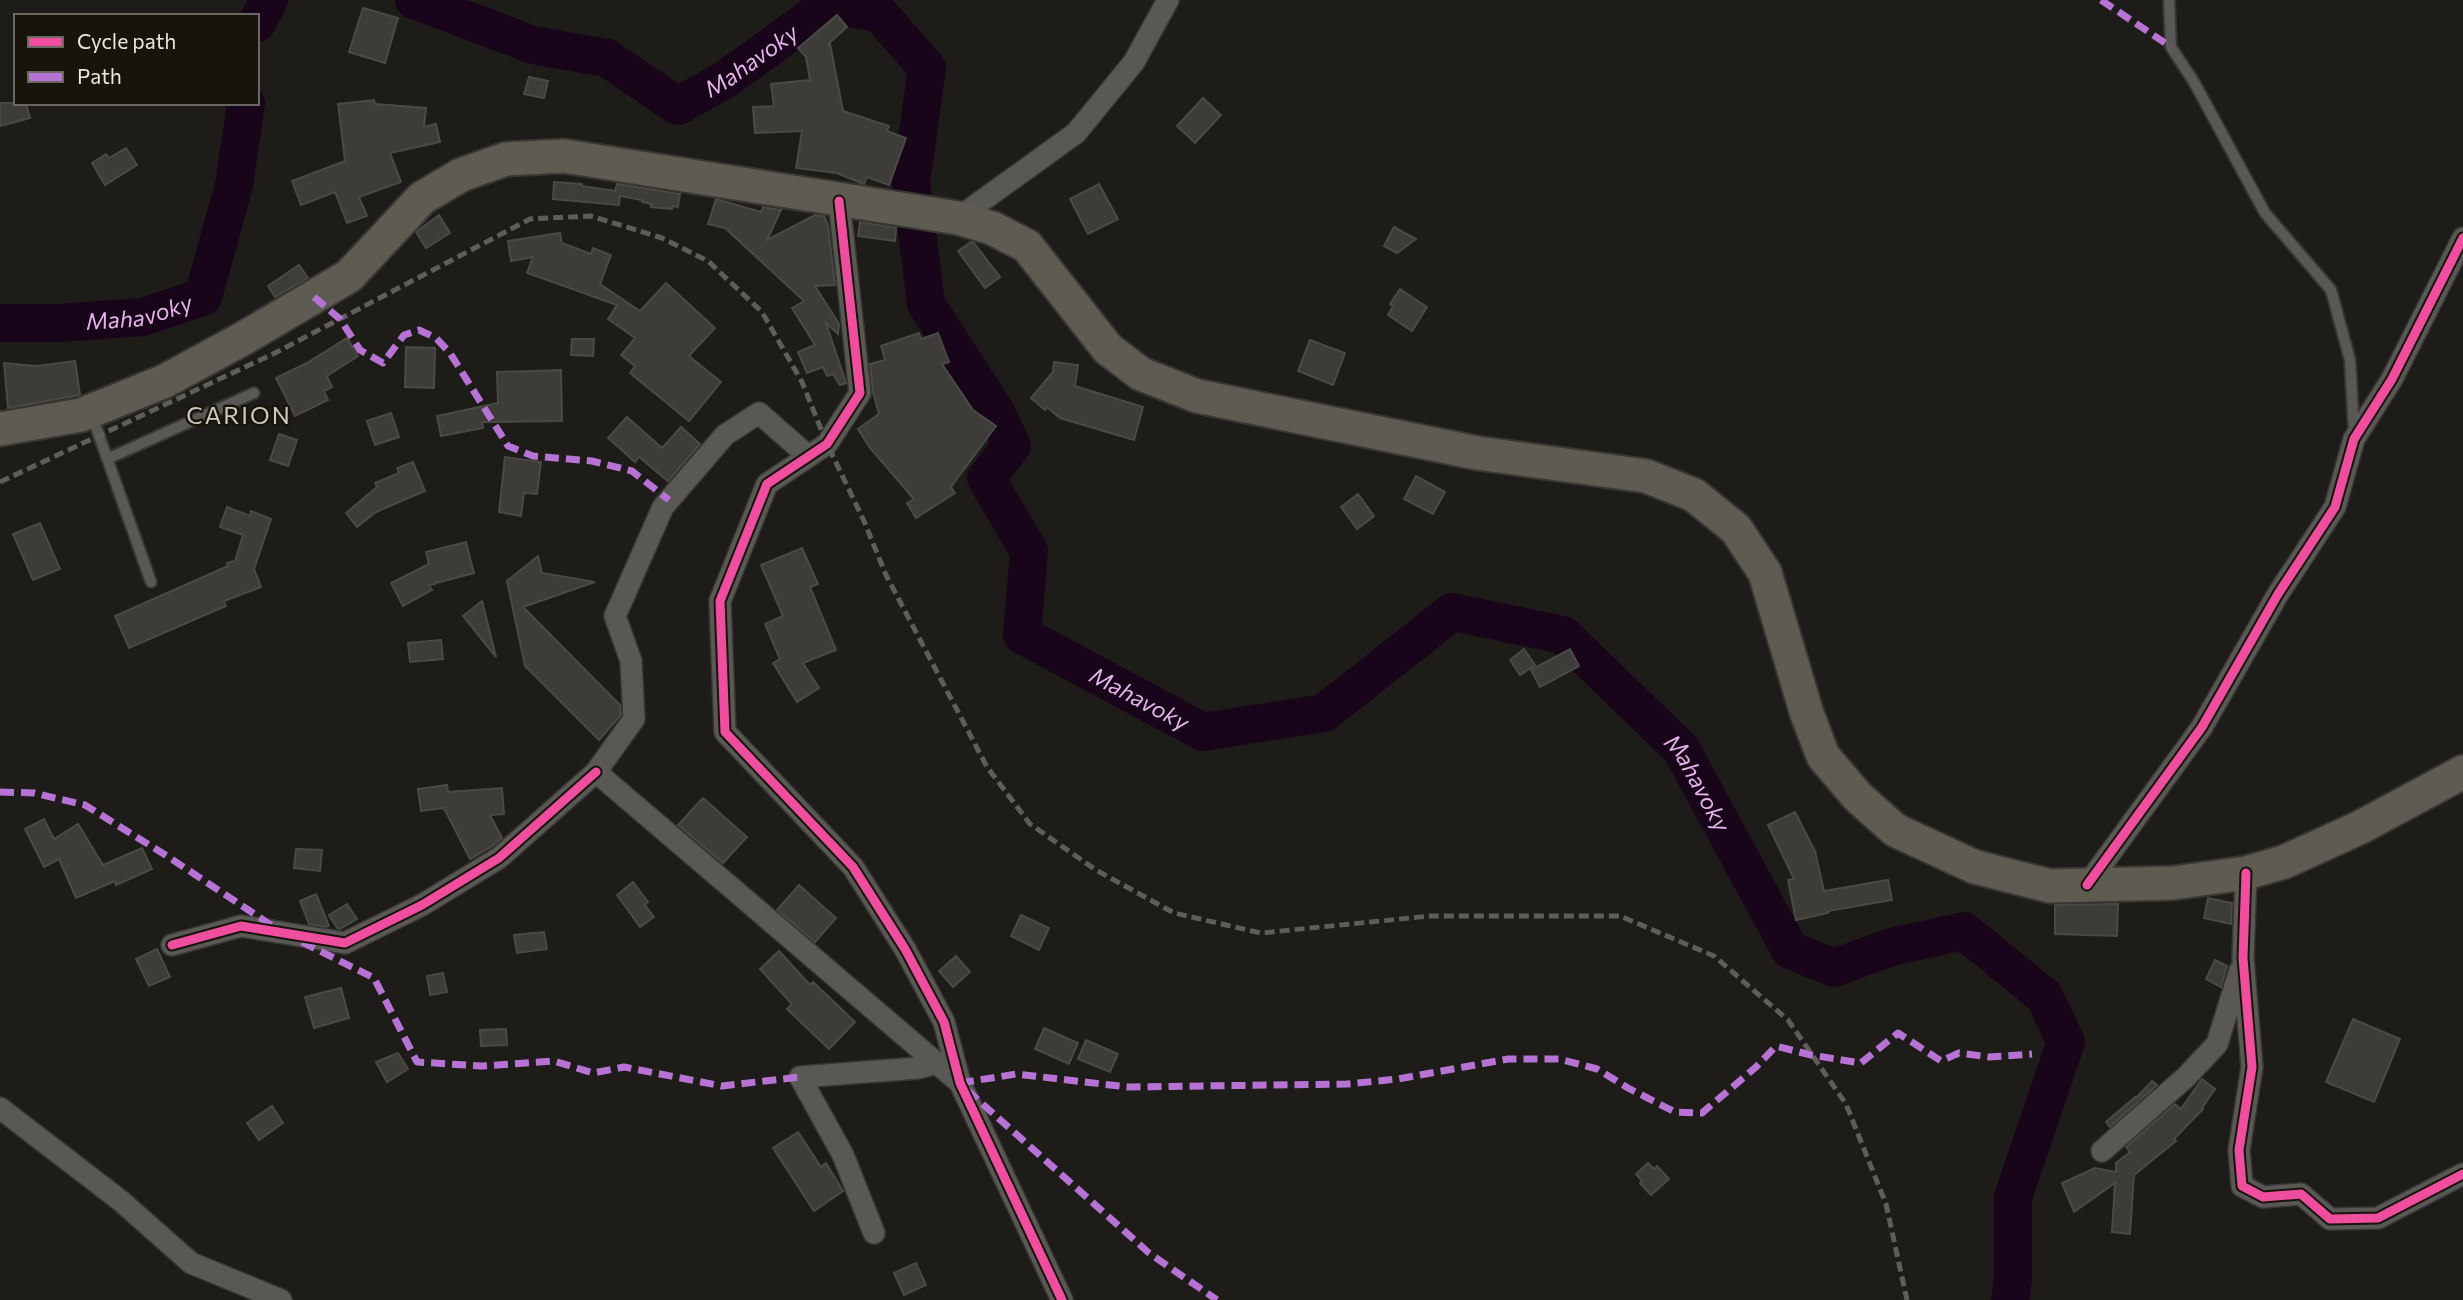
<svg xmlns="http://www.w3.org/2000/svg" width="2463" height="1300" font-family="Commissioner,sans-serif">
<style>
.lines{fill:none;stroke-linecap:round;stroke-linejoin:round}
.river{stroke:#18051a;stroke-width:38}
.building{fill:#3d3c39;stroke:#4a4a45;stroke-width:2}
.service-casing{stroke:#383734;stroke-width:14}
.minor-casing{stroke:#383734;stroke-width:24}
.primary-casing{stroke:#383734;stroke-width:37}
.service{stroke:#595855;stroke-width:10}
.minor{stroke:#595855;stroke-width:21}
.primary{stroke:#5e5b53;stroke-width:33}
.rail{stroke:#5e5d59;stroke-width:5;stroke-dasharray:10 5;stroke-linecap:butt}
.quiet{stroke:#b673d3;stroke-width:7;stroke-dasharray:14 7;stroke-linecap:butt}
.cycleway-casing{stroke:#17140c;stroke-width:13}
.cycleway{stroke:#ef4d9e;stroke-width:9}
.labels{text-anchor:middle;dominant-baseline:central;stroke-width:5;stroke-linejoin:round;paint-order:stroke}
.water-label{font-size:23px;font-style:italic;fill:#e3b4e9;stroke:#17140c}
.quarter-label{font-size:24px;letter-spacing:2px;fill:#cdc9be;stroke:#17140c}
</style>
<rect width="100%" height="100%" fill="#1d1c18"/>
<g class="lines">
<g class="river">
<path id="s1" d="M414,0L533,45L607,58L678,106L726,79L828,5L879,13L927,68L911,183L926,304L996,412L1012,446L986,478L1029,551L1022,635L1203,732L1324,713L1452,612L1563,635L1681,749L1790,950L1834,968L1891,947L1964,931L2044,996L2066,1042L2013,1197V1279L2010,1300"/>
<path d="M257,23L269,0"/>
<path id="s2" d="M0,323H58L143,317L203,297L234,185L246,103"/>
</g>
</g>
<path class="building" d="M363,8L398,18L385,63L349,52Z
M837,15L847,27L827,45L830,44L843,111L889,126L887,131L906,138L889,185L867,177L864,184L861,183L837,173L796,168L802,131L755,133L753,107L774,106L771,84L810,80L806,57L798,48Z
M529,77L548,81L544,98L524,94Z
M1203,98L1221,115L1195,143L1177,126Z
M374,100L375,104L426,108L424,127L436,124L440,142L390,153L401,182L359,197L367,216L347,223L335,192L301,205L292,181L345,161L338,104Z
M0,103H26L30,118L0,126Z
M126,148L137,165L105,185L92,163L106,154L109,158Z
M554,182L582,184V186L615,191L617,184L680,194L678,207L673,206L672,209L651,207V204L642,202V200L620,196L619,205L553,199Z
M1099,184L1118,219L1088,234L1070,199Z
M716,199L761,212L763,207L781,210L767,240L815,215L824,216L828,225L835,285L815,286L839,324L838,334L826,323L846,383L840,385L833,374L827,376L823,367L807,373L798,352L815,345L792,308L804,301L725,228L708,224Z
M439,215L450,233L426,248L416,232Z
M860,222L896,228L895,241L858,236Z
M1394,227L1416,239L1397,253L1384,246Z
M560,233L562,243L591,254L593,248L611,255L600,284L640,311L666,283L715,328L689,356L721,382L689,421L630,373L635,366L621,355L635,338L608,319L617,305L527,273L533,257L511,261L508,241Z
M971,242L974,243L1000,277L985,288L958,251Z
M299,265L308,278L275,297L268,286Z
M1400,289L1427,307L1412,331L1388,315L1393,306L1390,304Z
M919,333L921,339L938,333L949,362L942,364L973,410L996,426L951,487L955,493L916,518L907,503L914,499L870,448L858,429L879,414L873,392L870,364L885,360L881,346Z
M347,338L358,356L327,376L332,387L324,391L328,400L295,416L276,378L307,363Z
M572,339H594L593,356L571,355Z
M1310,340L1345,353L1333,385L1298,371Z
M406,347L435,348L434,388L405,387Z
M75,361L80,395L8,408L4,363L36,366Z
M1054,362L1078,365L1075,386L1143,407L1134,440L1060,418L1047,407L1045,410L1031,398L1053,372Z
M561,370L562,421L482,422L483,428L441,436L437,416L498,403L497,372Z
M391,413L399,437L375,445L367,421Z
M627,417L662,448L681,427L700,444L668,481L639,457L635,462L608,438Z
M279,434L297,440L288,466L270,460Z
M505,457L541,462L537,494L524,493L521,516L499,512Z
M413,462L425,491L376,512L357,527L346,513L377,487L375,483L399,473L397,468Z
M1416,476L1445,492L1433,514L1404,499Z
M1358,494L1374,516L1357,529L1341,507Z
M227,507L250,516L251,511L271,519L254,569L261,587L224,601L226,606L129,648L115,616L228,566L227,563L235,561L243,535L220,527Z
M40,523L60,569L33,580L13,534Z
M466,542L474,573L436,583L435,581V584L429,585L432,590L403,606L391,583L429,564L426,552Z
M802,548L818,584L810,587L836,650L803,663L819,688L797,702L773,663L780,659L765,624L783,616L761,565Z
M538,556L542,573L595,582L523,607L620,705L621,715L599,740L525,666L507,581Z
M482,601L496,657L463,616Z
M441,640L443,659L410,662L408,643Z
M1524,649L1535,665L1520,675L1510,660Z
M1570,649L1579,666L1540,687L1531,670Z
M447,785L448,792L502,788L504,814L490,815L502,838L491,847L470,859L444,808L421,811L418,789Z
M703,798L747,837L723,863L678,825Z
M1795,812L1815,851L1824,891L1888,880L1892,900L1828,911V913L1796,920L1788,880L1794,879L1768,825Z
M44,819L54,839L78,824L103,865L142,848L152,869L116,885L115,881L76,898L59,859L44,867L25,829Z
M296,849L322,850L320,871L294,868Z
M633,882L648,902L645,905L654,917L640,927L617,895Z
M799,885L836,918L815,942L777,910Z
M316,894L329,926L326,927L309,924L300,901Z
M2208,898L2232,903L2231,924L2204,918Z
M347,904L357,919L340,929L337,928L329,915Z
M2118,904L2117,936L2055,934V905Z
M1021,915L1049,928L1039,950L1011,936Z
M544,932L547,949L517,953L514,935Z
M157,949L170,977L149,986L136,959Z
M779,951L810,985L813,982L855,1022L829,1049L787,1009L792,1004L760,969Z
M956,956L970,972L953,987L939,971Z
M2215,960L2227,966L2221,987L2206,979Z
M443,973L447,992L430,995L427,976Z
M341,988L349,1018L314,1028L305,997Z
M2353,1019L2400,1039L2374,1102L2326,1082Z
M1044,1028L1078,1043L1069,1064L1035,1049Z
M506,1029L507,1045L481,1046L480,1030Z
M1086,1040L1118,1054L1110,1072L1078,1059Z
M398,1053L408,1069L387,1082L376,1062Z
M2202,1079L2215,1089L2202,1108L2203,1109L2174,1139L2176,1141L2134,1175L2130,1234L2112,1232L2115,1183L2074,1212L2062,1183L2095,1168L2116,1172V1163L2130,1152L2126,1147L2175,1104L2181,1109Z
M2152,1081L2157,1085L2110,1127L2106,1122L2135,1097L2136,1098Z
M272,1106L283,1123L259,1140L247,1123Z
M798,1132L821,1167L826,1163L843,1191L814,1211L773,1148Z
M1648,1163L1654,1169L1657,1166L1669,1179L1651,1195L1640,1183L1642,1181L1636,1174Z
M916,1263L926,1285L904,1295L894,1273Z"/>
<g class="lines">
<g class="service-casing">
<path id="service" d="M2169,0L2171,47L2194,82L2265,213L2331,290L2350,360L2354,432
M91,413L151,582
M107,459L254,393"/>
</g>
<g class="minor-casing">
<path id="minor" d="M839,201L860,393L827,444L767,484L720,601L725,732L853,867L905,949L944,1022L960,1083L1062,1300
M958,218L1076,133L1134,62L1168,0
M808,456L759,413L725,435L663,507L615,616L631,661L634,719L596,772L960,1083
M2246,873L2243,958L2252,1067L2239,1150L2242,1186L2263,1197L2301,1194L2330,1219L2378,1218L2463,1174
M2087,885L2202,727L2278,594L2335,507L2354,439L2392,379L2463,238
M172,945L241,926L345,943L422,905L499,858L596,772
M0,1108L121,1201L191,1263L281,1300
M2102,1151L2186,1077L2217,1044L2240,970
M874,1233L843,1155L800,1077L918,1068L937,1063"/>
</g>
<g class="primary-casing">
<path id="primary" d="M0,429L81,415L165,381L244,338L349,276L422,198L461,175L506,159L564,156L958,218L992,228L1027,246L1108,349L1141,374L1197,396L1477,453L1646,476L1694,495L1736,529L1765,573L1807,714L1823,756L1858,797L1895,830L1975,867L2050,886L2173,883L2246,873L2284,862L2359,828L2463,772"/>
</g>
<use href="#service" class="service"/>
<use href="#minor" class="minor"/>
<use href="#primary" class="primary"/>
<path class="rail" d="M0,482L275,353L530,219L591,216L662,238L708,261L762,312L802,382L827,444L864,521L886,575L987,767L1030,824L1096,870L1174,913L1261,933L1430,916H1620L1714,956L1788,1020L1846,1104L1886,1204L1907,1300"/>
<path class="quiet" d="M2101,0L2171,47
M314,297L340,319L360,350L383,363L404,335L419,330L436,338L450,353L508,446L533,456L592,461L632,471L669,500
M0,792L34,793L85,805L167,856L274,927
M302,942L374,978L417,1062L482,1066L554,1061L593,1073L624,1067L722,1086L800,1077
M960,1083L1016,1074L1128,1087L1347,1084L1398,1079L1508,1059H1559L1597,1069L1628,1088L1675,1112L1702,1113L1756,1067L1776,1046L1811,1055L1861,1063L1898,1033L1941,1061L1959,1053L1989,1057L2032,1054
M967,1090L1149,1253L1217,1300"/>
<g class="cycleway-casing">
<path id="cycleway" d="M839,201L860,393L827,444L767,484L720,601L725,732L853,867L905,949L944,1022L960,1083L1062,1300
M2246,873L2243,958L2252,1067L2239,1150L2242,1186L2263,1197L2301,1194L2330,1219L2378,1218L2463,1174
M2087,885L2202,727L2278,594L2335,507L2354,439L2392,379L2463,238
M172,945L241,926L345,943L422,905L499,858L596,772"/>
</g>
<use href="#cycleway" class="cycleway"/>
</g>
<g class="labels">
<g class="water-label">
<text stroke="none"><textPath href="#s1" startOffset="374">Mahavoky</textPath></text>
<text stroke="none"><textPath href="#s2" startOffset="140">Mahavoky</textPath></text>
<text stroke="none"><textPath href="#s1" startOffset="1342">Mahavoky</textPath></text>
<text stroke="none"><textPath href="#s1" startOffset="2014">Mahavoky</textPath></text>
</g>
<g class="quarter-label">
<text x="239" y="414">CARION</text>
</g>
</g>
<rect x="14" y="14" width="245" height="91" fill="#17140c" stroke="#6b6862" stroke-width="2"/>
<rect x="28" y="37" width="35" height="10" fill="#ef4d9e" stroke="#6b6862" stroke-width="2"/>
<text x="77" y="49" font-size="21" fill="#eae7e2">Cycle path</text>
<rect x="28" y="72" width="35" height="10" fill="#b673d3" stroke="#6b6862" stroke-width="2"/>
<text x="77" y="84" font-size="21" fill="#eae7e2">Path</text>
</svg>
